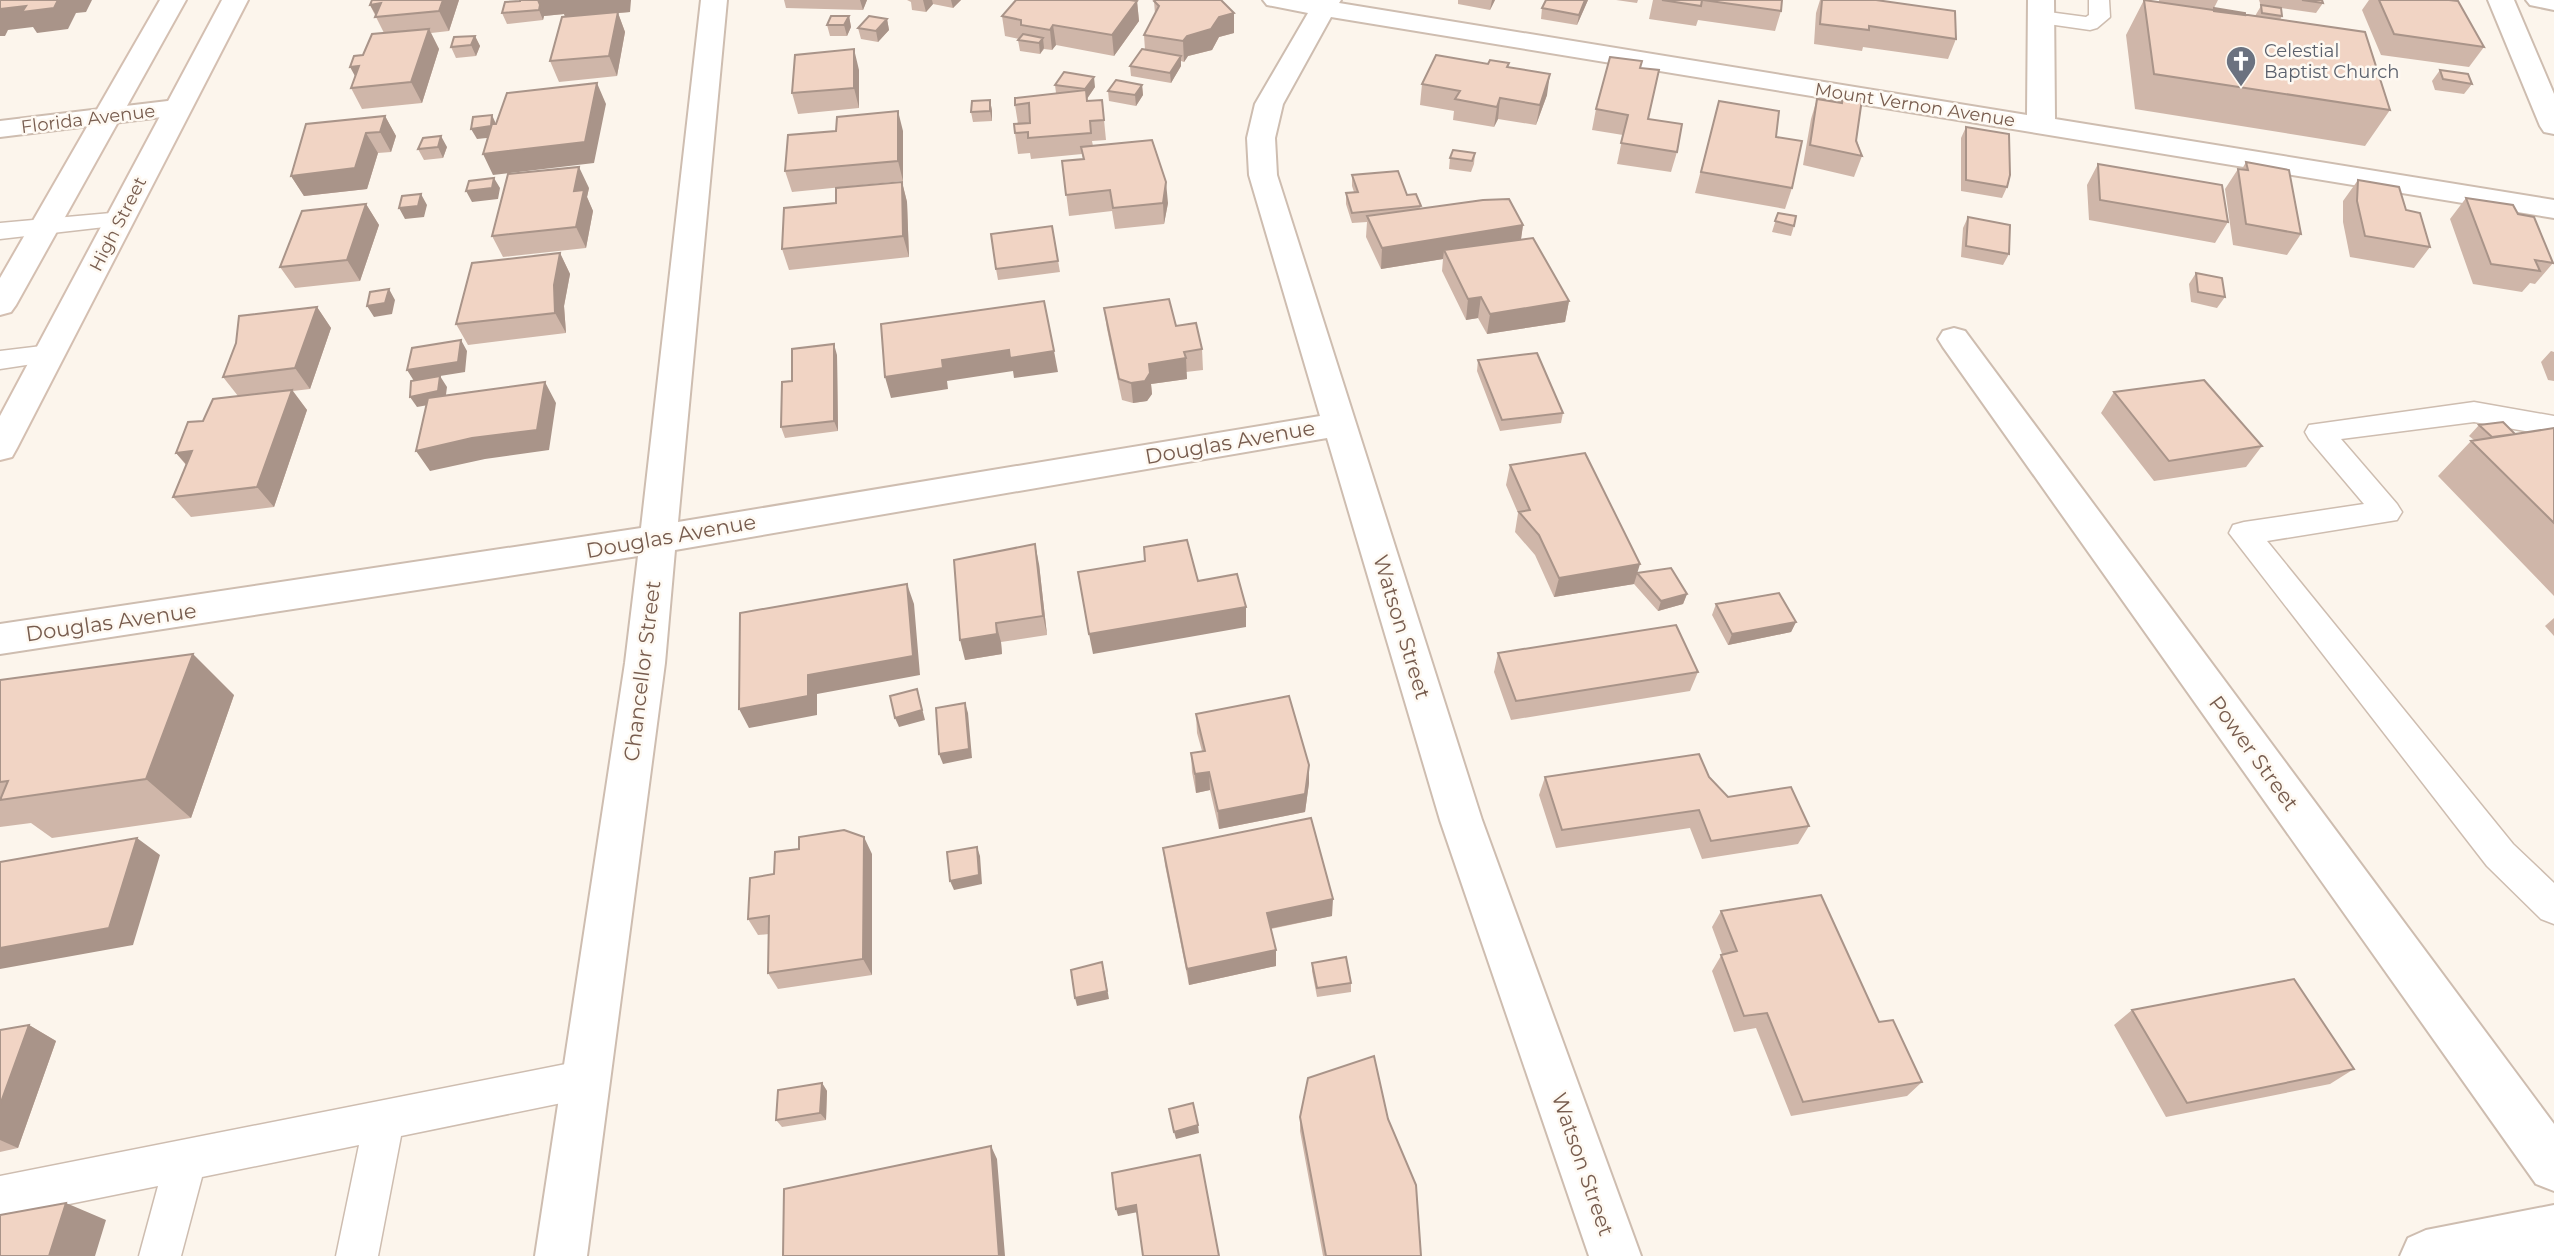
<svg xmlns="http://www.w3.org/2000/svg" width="2554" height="1256" font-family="Montserrat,sans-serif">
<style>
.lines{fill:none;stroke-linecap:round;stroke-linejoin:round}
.service-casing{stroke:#cebdb0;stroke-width:3}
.minor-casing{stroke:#cebdb0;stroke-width:4}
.secondary-casing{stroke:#d4bfb1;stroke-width:4}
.service{fill:#fff;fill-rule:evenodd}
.minor{fill:#fff;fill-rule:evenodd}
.secondary{fill:#fff;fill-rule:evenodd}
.wall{fill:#cfb6a9}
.shaded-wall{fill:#a99489}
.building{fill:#f1d4c4;stroke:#a99489;stroke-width:2}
.labels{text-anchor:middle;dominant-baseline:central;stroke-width:5;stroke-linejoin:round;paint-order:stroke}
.far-worship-label{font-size:18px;fill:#5b616d;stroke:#fef9f2;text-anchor:start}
.far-street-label{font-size:18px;fill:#775c4e;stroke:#fef9f2}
.street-label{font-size:21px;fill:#775c4e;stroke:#fef9f2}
</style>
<rect width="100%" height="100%" fill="#fcf5ec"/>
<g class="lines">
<g class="service-casing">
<path id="service" d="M2089,0H2109L2110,17L2097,28L2090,30L2041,23L2031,17L2041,11L2086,17L2089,15Z
M122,212L131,214L134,219L131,224L0,239V223Z
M50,345L59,348L63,354L59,360L0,369V351Z
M2474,402L2554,416V436L2474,422L2341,439L2397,504L2402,512L2397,520L2267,541L2513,844L2554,883V924L2541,919L2487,866L2229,533L2233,525L2244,522L2364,504L2309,439L2305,432L2309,425Z
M586,1060L600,1065L606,1079L600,1093L586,1098L401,1136L378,1256H336L359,1145L202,1177L181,1256H139L158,1186L0,1218V1176Z"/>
</g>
<g class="minor-casing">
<path id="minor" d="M701,0H727L678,522L1320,416L1249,175L1247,138L1255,104L1308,13L1267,5L1263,0H1341L1339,3L2027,115L2028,0H2054L2055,119L2554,200V218L1331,17L1283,104L1275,138L1277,175L1482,820L1641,1256H1589L1440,820L1327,438L675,550L665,663L587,1256H535L625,663L638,556L0,654V624L641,528Z
M2488,0H2514L2554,94V134L2544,132L2540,126Z
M2526,0H2554V10L2530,5Z
M176,100L186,102L190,108L186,114L0,137V121Z
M1954,328L1965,331L2554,1124V1191L2536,1184L1943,347L1938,339L1943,331Z
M2554,1205V1256H2400L2408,1238L2426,1230Z"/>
</g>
<g class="secondary-casing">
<path id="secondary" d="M160,0H186L16,305L11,312L0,315V278Z
M222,0H248L17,448L12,457L0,460V416Z"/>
</g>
<use href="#service" class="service"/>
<use href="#minor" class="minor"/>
<use href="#secondary" class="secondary"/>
</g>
<path class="wall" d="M372,0H459L449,31L431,33L439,49L422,103L362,109L351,88L363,55L384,33L370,5Z
M784,0H867L863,10L786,8Z
M907,0H961L953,8L933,4L926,12L912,10L911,2Z
M1458,0H1495L1490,10L1458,4Z
M1546,0H1588L1577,25L1541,19L1542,8Z
M1616,0H1638L1637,3Z
M1653,0H1782L1781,11L1775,31L1698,20L1696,26L1649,19Z
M1820,0H1876L1956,39L1948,59L1863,47L1862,51L1814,44L1816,13Z
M2144,0L2159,3V0H2218L2213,10L2214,8L2255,16L2261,6L2259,0H2322L2323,3L2316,13L2281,8L2282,16L2280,20L2390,110L2365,146L2135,109L2126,35Z
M2369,0H2449L2484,47L2469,67L2381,55L2362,10Z
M1137,1L1139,21L1114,56L1056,45L1052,50L1044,49L1040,54L1020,51L1018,40L1019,39L1005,36L1002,16Z
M1154,1L1234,33L1219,37L1212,50L1188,56L1184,62L1181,61V66L1171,83L1131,76L1130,66L1145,50L1144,35L1155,14Z
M505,2L630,12L618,13L625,32L617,76L559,82L550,61L565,16L564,14L544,16L543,20L507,24L502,13Z
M849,16L851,27L847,36H830L827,25Z
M887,19L889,30L878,42L861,39L858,28Z
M475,36L480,46L476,56L456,58L451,47Z
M1508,67L1547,95L1536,125L1498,119L1494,127L1453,120L1454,111L1420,105L1422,84Z
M1641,68L1648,119L1677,152L1671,172L1617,164L1623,135L1592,130L1596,109Z
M859,70V108L798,114L792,93Z
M2440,70L2472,84L2464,94L2435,90L2432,81Z
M1055,85L1095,87L1087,99V101L1102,100L1106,140L1092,141L1093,146L1168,203L1164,224L1115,229L1112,211L1069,216L1062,161L1083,159L1082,154L1031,159L1030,153L1018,154L1015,133L1018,124L1015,105L1056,93Z
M1142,85L1143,95L1136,106L1109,101L1108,91Z
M1843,95L1862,156L1854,177L1803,165L1811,119L1817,99L1840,103Z
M990,100L992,111V121L973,122L971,112Z
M1719,101L1776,137L1792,188L1785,209L1695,193Z
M385,116L396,136L391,152L378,153L367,189L304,196L291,176Z
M1966,127L2007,187L2002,198L1961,191V138Z
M903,131V181L792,192L785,171Z
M423,138L447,147L443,158L424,160L418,149Z
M1475,153L1474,164L1471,172L1449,169L1450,158Z
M2246,162L2301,234L2287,255L2233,245L2225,189L2238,169H2242Z
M2098,164L2228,222L2215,243L2089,220L2087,185Z
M1352,175L1407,195L1421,206L1420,208L1523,225L1521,239L1569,301L1565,322L1487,334L1478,318L1466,320L1442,271L1443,259L1381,269L1366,237L1367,222L1352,223L1346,204V193L1354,192L1352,186Z
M2358,180L2406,210L2430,247L2414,268L2350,257L2343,222V201Z
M902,182L907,202L909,257L789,270L782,249L836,203Z
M589,188L587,197L593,211L586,248L503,257L492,236Z
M2466,198L2518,214L2553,263L2535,284L2530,283L2522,292L2473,284L2450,219Z
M366,204L379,225L360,281L295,288L280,267Z
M1778,213L1794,226L1791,236L1772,232Z
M1968,217L2009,254L2003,265L1961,257L1963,228Z
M1052,226L1060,272L998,280L996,269Z
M560,253L570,274L564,306L566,333L468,345L456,324Z
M2196,273L2225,297L2217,308L2191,302L2189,284Z
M317,307L331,328L310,389L293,391L307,410L274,507L191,517L173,497L186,465L176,453L203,421L238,396L223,377Z
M1104,308L1176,326L1202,349L1203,370L1186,372L1187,379L1151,384L1152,394L1147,401L1133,403L1122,400L1107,329Z
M2551,351L2554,352V381L2548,380L2541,362Z
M837,355L838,431L785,438L781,427L792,381Z
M1478,360L1563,413L1561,423L1500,431L1477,371Z
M2114,392L2262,446L2246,467L2154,481L2101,413Z
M2479,425L2515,434L2554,428V596L2438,476L2471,441L2474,440L2469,436Z
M1510,465L1637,573L1687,594L1683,604L1658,611L1634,584L1554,597L1535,555L1515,532L1518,513L1506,485Z
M1039,564L1047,635L1001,642L1002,654L965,660Z
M1716,604L1796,622L1791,632L1728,645L1712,615Z
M2554,618V636L2545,626Z
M1498,653L1698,672L1690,691L1511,720L1494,672Z
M0,680L234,695L191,818L52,838L31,823L0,827Z
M1196,714L1309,765V783L1305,812L1219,829L1210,790L1196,793L1192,772L1191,753L1202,751L1197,733Z
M1545,777H1709L1728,797L1809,826L1798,844L1702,859L1690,828L1556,848L1539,795Z
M1163,848L1332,916L1271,929L1276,950V966L1189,985L1165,865Z
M872,854V975L778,989L768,973L769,934L758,935L748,919L774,874Z
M1721,911L1879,1022L1922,1082L1907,1096L1791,1116L1756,1028L1734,1032L1712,971L1722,954L1712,927Z
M1312,963L1351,983V992L1317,997L1312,971Z
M2132,1010L2354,1069L2330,1084L2166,1117L2114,1025Z
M29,1025L56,1041L18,1148L0,1152V1030Z
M822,1083L827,1091L826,1120L782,1127L776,1120Z
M1300,1117L1388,1119L1421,1256H1323L1300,1131Z"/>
<path class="shaded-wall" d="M58,0H92L86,12L76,13L68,29L37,33L33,27L8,30L5,36H0V9Z
M443,0H459L449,31L439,11Z
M538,0H631L630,12L618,13L625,32L617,76L609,56L566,19L564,14L544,16L543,20L539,10Z
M860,0H867L863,10Z
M923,0H932L933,4L926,12Z
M951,0H961L953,8Z
M1492,0H1495L1490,10Z
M1585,0H1588L1577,25L1579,15Z
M1137,1L1139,21L1114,56L1112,35Z
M381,3L377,17L370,5Z
M1234,13V33L1219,37L1212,50L1188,56L1184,62L1183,41L1187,36L1219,17Z
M849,16L851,27L847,36L844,25Z
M887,19L889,30L878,42L876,31Z
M1053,25L1056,45L1052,50L1050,30Z
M429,29L439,49L422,103L411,82Z
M475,36L480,46L476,56L471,45Z
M1043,38L1044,48L1040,54L1039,43Z
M854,49L859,70V108L854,88Z
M1181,56V66L1171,83L1170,73Z
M359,66L361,87L350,67Z
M1550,74L1547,95L1536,125L1540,105Z
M1094,77L1095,87L1086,100L1085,89Z
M597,83L606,104L594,163L493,175L483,154Z
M1142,85L1143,95L1136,106L1135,95Z
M1500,98L1498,119L1494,127L1497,107Z
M990,100L992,111V121L990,111Z
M898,111L903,131V181L898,161Z
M492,115L497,126L496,137L477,139L471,129Z
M385,116L396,136L391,152L380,132Z
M366,133L378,153L367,189L304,196L291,176Z
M441,136L447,147L443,158L438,147Z
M579,167L589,188L587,197L593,211L586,248L576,227L574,191Z
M494,178L500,188L498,199L472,202L466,191Z
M902,182L907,202L909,257L903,236Z
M1166,182L1168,203L1164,224L1163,203Z
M421,194L427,205L424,217L405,219L399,208Z
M366,204L379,225L360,281L347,260Z
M1523,225L1520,246L1444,250L1443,259L1381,269L1382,248Z
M560,253L570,274L564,306L566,333L555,313L554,285Z
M389,289L395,300L392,314L374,317L367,306Z
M1481,297L1478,318L1466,320L1468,299Z
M1569,301L1565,322L1487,334L1490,314Z
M317,307L331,328L310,389L295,368Z
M461,340L467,351L465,372L440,376L447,387L445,402L417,407L410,397L414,381L407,370Z
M834,344L837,355L838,431L834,421Z
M1009,350L1054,351L1058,372L1014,378L1013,371L947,381L948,389L891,398L885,377L942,360Z
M1186,358L1187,379L1151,384L1152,394L1147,401L1133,403L1131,383L1149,364Z
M545,382L556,403L549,450L485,459L430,471L416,451Z
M292,390L307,410L274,507L257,487Z
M192,451L194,473L176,453Z
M1035,544L1039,564L1047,635L1043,616Z
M1640,564L1634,584L1554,597L1559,578Z
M907,584L914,604L920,675L817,694V715L749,728L739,709L808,675Z
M1687,594L1683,604L1658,611L1661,601Z
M1246,607V627L1093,654L1089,634Z
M1796,622L1791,632L1728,645L1732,634Z
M996,623L1001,642L1002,654L965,660L960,640Z
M193,654L234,695L191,818L146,779Z
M917,689L925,720L899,727L895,718Z
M965,703L968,713L972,758L943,764L939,754Z
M1309,765V783L1305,812L1219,829L1218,811Z
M1209,772L1210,790L1196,793L1195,774Z
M864,837L872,854V975L863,959Z
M137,838L160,855L133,945L0,969V948Z
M977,847L980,856L982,884L954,890L950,881Z
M1333,899L1332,916L1267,929V913Z
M1276,950V966L1189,985L1187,969Z
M1104,971L1109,999L1077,1006L1075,998Z
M29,1025L56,1041L18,1148L0,1140V1105Z
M822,1083L827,1091L826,1120L820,1113Z
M1198,1125L1199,1133L1176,1139L1174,1132Z
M991,1146L997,1159L1005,1256H999Z
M66,1203L106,1220L95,1256H49Z
M1136,1205L1138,1212L1118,1216L1116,1209Z"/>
<path class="building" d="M0,0H58L54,8L22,12L26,6L0,9Z
M372,0H443L439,11L375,17L381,3L370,5Z
M520,0H538L540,5L539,10L502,13L505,2L520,1Z
M1016,0H1130L1137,1L1112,35L1053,25L1050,30L1021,25V20L1002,16Z
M1156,0H1221L1234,13L1219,17L1211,29L1187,36L1183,41L1144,35L1159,6L1154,1Z
M1546,0H1585L1579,15L1542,8Z
M1662,0H1702L1701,6Z
M1703,0H1782L1781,11Z
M1822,0H1876L1955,11L1956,39L1869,26V30L1820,24Z
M2144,0L2365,32L2390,110L2154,74Z
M2302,0H2322L2323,3Z
M2379,0H2449L2458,1L2484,47L2394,34Z
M2261,5L2281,8L2282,16L2262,13Z
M2214,8L2245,13V15L2214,11Z
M618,12L609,56L550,61L562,17Z
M831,16H849L844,25H827Z
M869,16L887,19L876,31L858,28Z
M429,29L411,82L351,88L359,66L350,67L354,56L363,55L372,34Z
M1023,34L1043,38L1039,43L1018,40Z
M475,36L471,45L451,47L454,37Z
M854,49V88L792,93L795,55Z
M1142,49L1181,56L1170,73L1130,66Z
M1436,55L1488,64L1490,60L1509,63L1507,67L1550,74L1540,105L1500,98L1497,107L1455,99L1460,91L1422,84Z
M1610,57L1642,61L1640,68L1659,70L1648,119L1682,124L1677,152L1621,143L1628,115L1596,109Z
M2440,70L2468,74L2472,84L2443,79Z
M1064,72L1094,77L1085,89L1055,85Z
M1116,80L1142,85L1135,95L1108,91Z
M597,83L585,142L483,154L492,124H496L507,93Z
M1086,90L1087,101L1102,100L1104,120L1090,121L1091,133L1028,138V132L1015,133L1014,124L1030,123L1029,103L1015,105V98Z
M1843,95L1862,99L1856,141L1862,156L1810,145L1817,99L1842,103Z
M990,100V111L971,112L972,101Z
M1719,101L1779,111L1776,137L1802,141L1792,188L1701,172Z
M898,111V161L785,171L788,135L836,131L837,117Z
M492,115L491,126L471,129L473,117Z
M385,116L380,132L366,133L355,168L291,176L306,124Z
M1966,127L2009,134L2010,175L2007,187L1966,180Z
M441,136L438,147L418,149L423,138Z
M1152,140L1166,182L1163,203L1113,208L1110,190L1066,195L1062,161L1084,159L1081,147Z
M1453,150L1475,153L1472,161L1450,158Z
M2246,162L2289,170L2301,234L2246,224L2238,169L2248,170Z
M2098,164L2222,185L2228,222L2100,200Z
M579,167L574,191L584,190L576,227L492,236L508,174Z
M1398,171L1407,195L1416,194L1421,206L1352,213L1346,193L1358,192L1352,175Z
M494,178L492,188L466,191L469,181Z
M2358,180L2399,187L2406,210L2420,213L2430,247L2365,236L2357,201Z
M902,182L903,236L782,249L784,208L836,203V188Z
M421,194L418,206L399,208L402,196Z
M2466,198L2513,205L2518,214L2534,217L2553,263L2535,260L2540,271L2491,264Z
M1509,199L1523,225L1382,248L1367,216L1483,200Z
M366,204L347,260L280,267L302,211Z
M1778,213L1796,216L1794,226L1775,221Z
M1968,217L2010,225L2009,254L1966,246Z
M1052,226L1058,261L996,269L991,234Z
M1533,238L1569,301L1490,314L1481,297L1468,299L1444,250Z
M560,253L554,285L555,313L456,324L472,263Z
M2196,273L2222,278L2225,297L2198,292Z
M389,289L385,303L367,306L370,292Z
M1169,299L1176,326L1196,323L1202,349L1184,352L1186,358L1149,364L1150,373L1145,381L1131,383L1119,379L1104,308Z
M1044,301L1054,351L1010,358L1009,350L942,360L943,368L885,377L881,324Z
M317,307L295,368L223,377L236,343L239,316Z
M461,340L458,362L407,370L412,348Z
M834,344V421L781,427L782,382L792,381V349Z
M1537,353L1563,413L1502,420L1478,360Z
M440,376L438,391L410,397L411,381Z
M2204,380L2262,446L2169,461L2114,392Z
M545,382L537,430L472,438L416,451L428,398Z
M292,390L257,487L173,497L192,451L176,453L188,422L203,421L213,399Z
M2503,422L2515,434L2492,437L2479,425Z
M2554,428V523L2471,441Z
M1585,453L1640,564L1559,578L1539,535L1519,512L1530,510L1510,465Z
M1187,540L1198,581L1237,574L1246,607L1089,634L1078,572L1145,561L1144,547Z
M1035,544L1043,616L996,623L997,634L960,640L954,560Z
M1671,568L1687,594L1661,601L1637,573Z
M907,584L913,656L808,675V696L739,709L740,613Z
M1779,593L1796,622L1732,634L1716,604Z
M1676,625L1698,672L1516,701L1498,653Z
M193,654L146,779L0,800L8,781L0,782V680Z
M917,689L922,710L895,718L890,696Z
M1289,696L1309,765L1305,794L1218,811L1209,772L1195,774L1191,753L1205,751L1196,714Z
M965,703L969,749L939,754L936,708Z
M1699,754L1709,777L1728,797L1791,787L1809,826L1711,841L1699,810L1562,830L1545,777Z
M1311,818L1333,899L1267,913L1276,950L1187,969L1163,848Z
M844,830L864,837L863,959L768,973L769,916L748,919L750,878L774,874L775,852L799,849V837Z
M137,838L109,928L0,948V862Z
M977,847L979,875L950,881L947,852Z
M1821,895L1879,1022L1893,1020L1922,1082L1803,1102L1767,1013L1744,1016L1721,955L1737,951L1721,911Z
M1346,957L1351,983L1317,988L1312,963Z
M1102,962L1107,991L1075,998L1071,970Z
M2294,979L2354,1069L2187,1103L2132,1010Z
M29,1025L0,1105V1030Z
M1374,1056L1388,1119L1416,1185L1421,1256H1326L1300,1117L1308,1078Z
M822,1083L820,1113L776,1120L778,1090Z
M1193,1103L1198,1125L1174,1132L1169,1109Z
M991,1146L999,1256H783L784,1189Z
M1200,1155L1219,1256H1143L1136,1205L1116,1209L1112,1173Z
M66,1203L49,1256H0V1215Z"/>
<defs>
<g id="church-pin" transform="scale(1.575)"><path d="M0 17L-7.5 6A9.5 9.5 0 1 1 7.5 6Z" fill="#6b7280" stroke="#fef9f2"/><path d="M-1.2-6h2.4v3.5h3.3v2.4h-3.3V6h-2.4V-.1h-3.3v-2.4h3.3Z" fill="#fff"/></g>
</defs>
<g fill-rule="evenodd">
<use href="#church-pin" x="2241" y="61"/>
</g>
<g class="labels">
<g class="far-worship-label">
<text x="2264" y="51">Celestial<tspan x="2264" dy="21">Baptist Church</tspan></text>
</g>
<g class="far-street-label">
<text transform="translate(1915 105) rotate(9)">Mount Vernon Avenue</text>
<text transform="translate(88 119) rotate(-7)">Florida Avenue</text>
<text transform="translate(118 224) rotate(-63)">High Street</text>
</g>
<g class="street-label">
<text transform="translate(1230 442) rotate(-10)">Douglas Avenue</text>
<text transform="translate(671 536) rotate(-10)">Douglas Avenue</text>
<text transform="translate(111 622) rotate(-8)">Douglas Avenue</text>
<text transform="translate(1402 627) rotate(73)">Watson Street</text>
<text transform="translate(642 671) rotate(-83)">Chancellor Street</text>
<text transform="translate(2254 753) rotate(54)">Power Street</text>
<text transform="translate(1583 1164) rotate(71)">Watson Street</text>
</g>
</g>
</svg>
